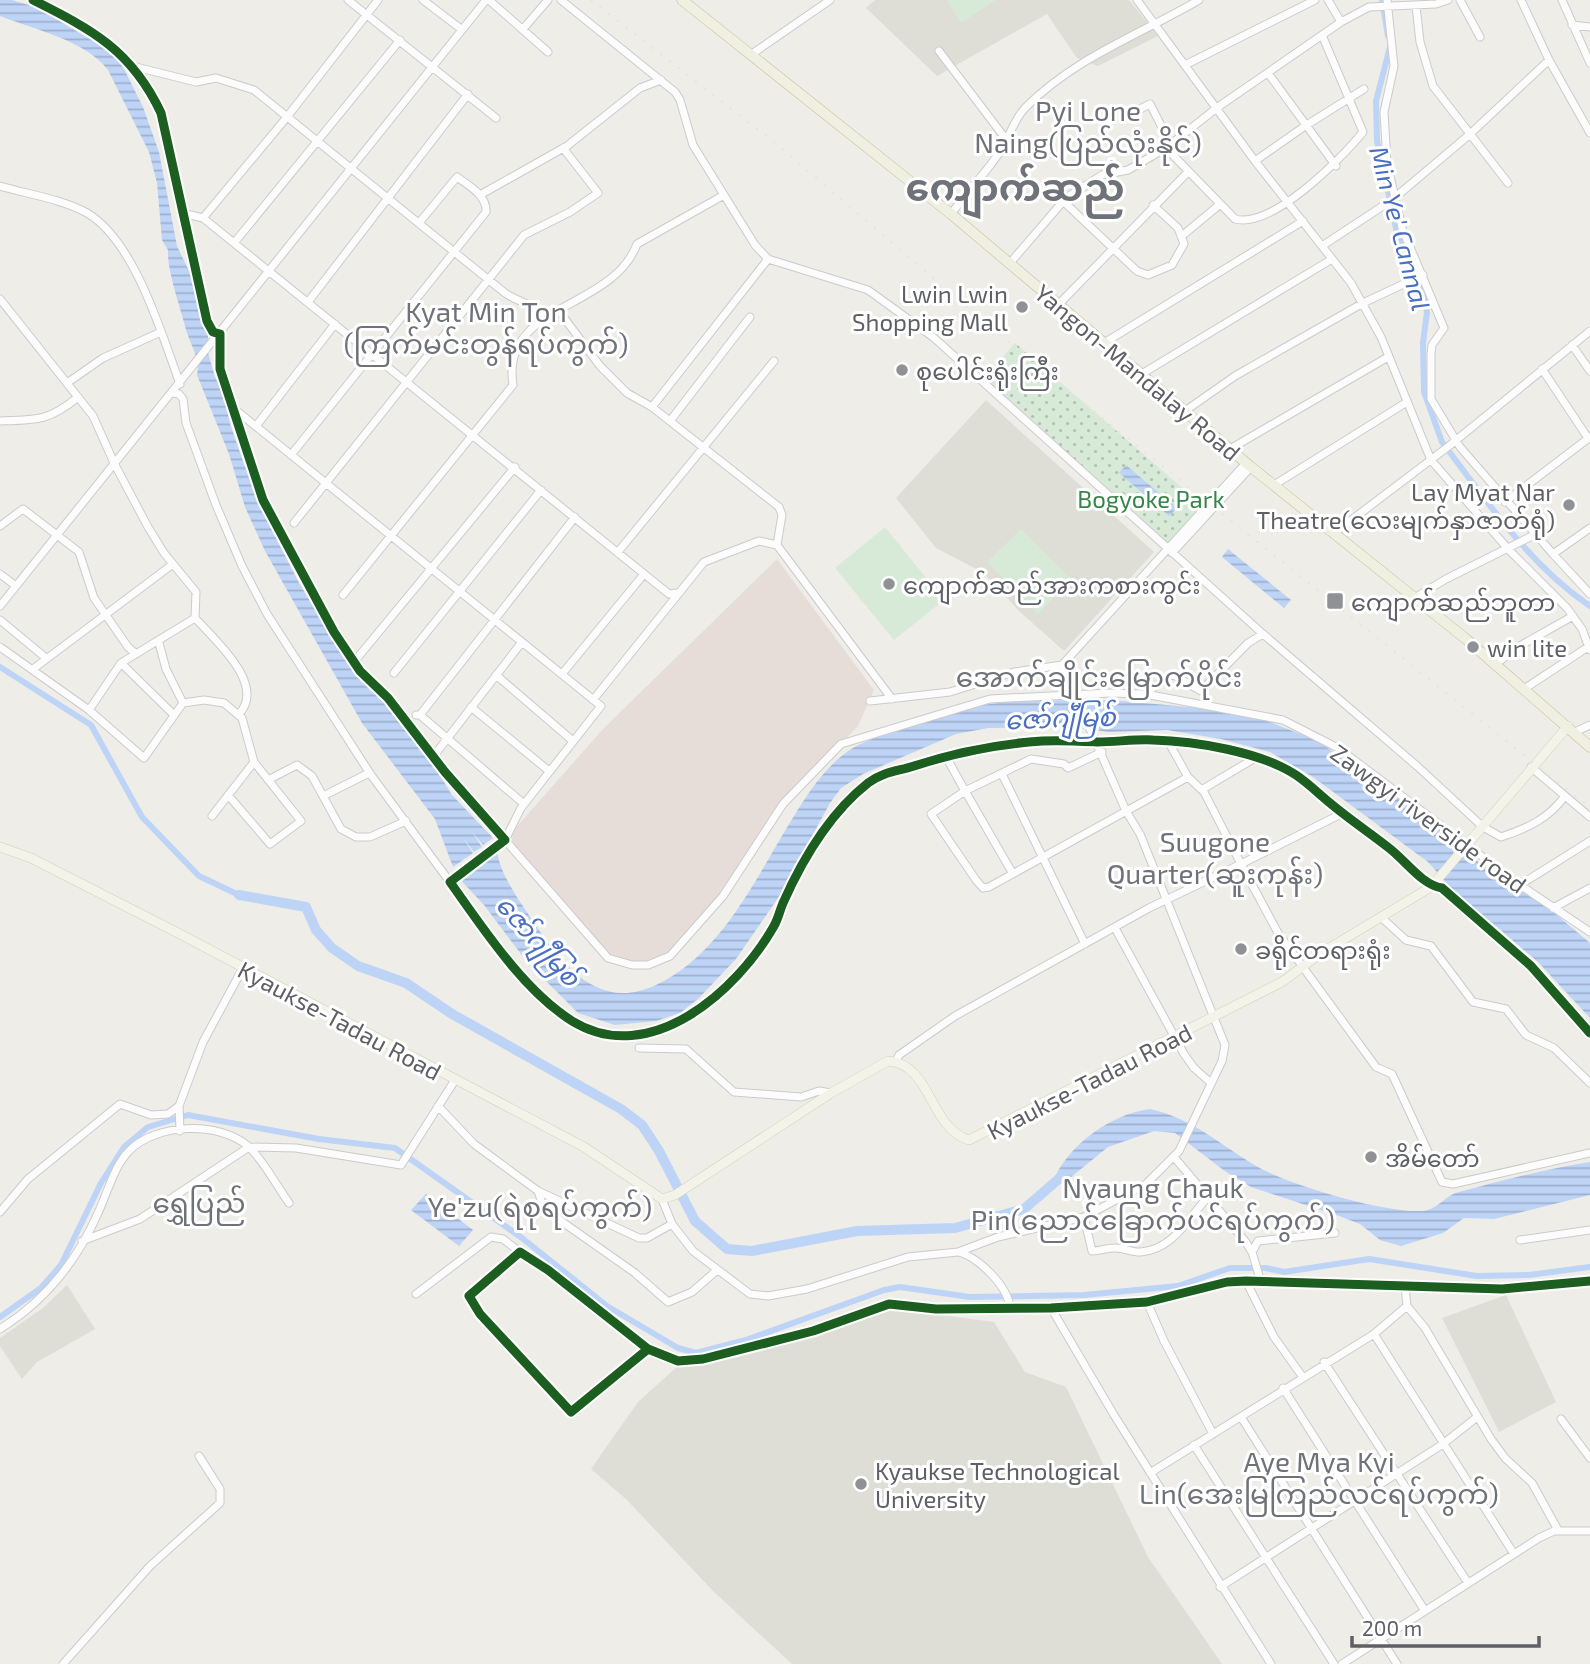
<svg xmlns="http://www.w3.org/2000/svg" width="1590" height="1664" font-family="'Exo 2','Noto Sans Myanmar',sans-serif">
<style>
.education{fill:#deddd6}
.medical{fill:#e6ddd9}
.green{fill:#d7ead8}
.park{fill:url(#park-dots)}
.water{fill:url(#water-rules)}
.lines{fill:none;stroke-linecap:round;stroke-linejoin:round}
.canal{stroke:#bed4f7;stroke-width:6}
.river{stroke:#bed4f7;stroke-width:10}
.minor-casing{stroke:#cbcbcb;stroke-width:9}
.major-casing{stroke:#d5d2b6;stroke-width:10}
.highway-casing{stroke:#c6bf95;stroke-width:11}
.minor{stroke:#fcfcfc;stroke-width:7}
.major{stroke:#f3f3e9;stroke-width:9}
.highway{stroke:#efefe2;stroke-width:10}
.rail{stroke:#e4e4e4;stroke-width:2;stroke-dasharray:2 9;stroke-linecap:butt}
.cycleway-casing{stroke:#fff;stroke-width:13}
.cycleway{stroke:#1b5e20;stroke-width:9}
.poi-dot{fill:#909194;stroke:#fff;stroke-width:2.5}
.labels{text-anchor:middle;dominant-baseline:central;stroke-width:6;stroke-linejoin:round;paint-order:stroke}
.poi-label{font-size:24px;fill:#5e6066;stroke:#fff;text-anchor:start}
.street-label{font-size:24px;fill:#5e6066;stroke:#fff}
.park-label{font-size:24px;fill:#378448;stroke:#fff}
.water-label{font-size:26px;font-style:italic;fill:#4a6fc2;stroke:#fff}
.quarter-label{font-size:28px;fill:#6f7278;stroke:#fff}
.town-label{font-size:38px;font-weight:bold;fill:#6f7278;stroke:#fff}
</style>
<defs>
<pattern id="park-dots" width="8" height="8" patternUnits="userSpaceOnUse" patternTransform="scale(1.75)"><rect width="8" height="8" fill="#d7ead8"/><path d="M2 2h.1M6 6h.1" fill="none" stroke="#b2c1b3" stroke-width="1.8" stroke-linecap="round"/></pattern>
<pattern id="water-rules" width="6" height="5" patternUnits="userSpaceOnUse" patternTransform="scale(1.75)"><rect width="6" height="5" fill="#bed4f7"/><path d="M0 2.5h6" fill="none" stroke="#9eafcc"/></pattern>
</defs>
<rect width="100%" height="100%" fill="#eeede8"/>
<path class="education" d="M875,0H1129L1158,36L1098,66L1077,58L1047,14L937,76L866,8Z
M986,400L1154,552L1064,651L1019,611L984,573L936,548L896,498Z
M67,1285L95,1329L37,1362L22,1379L0,1346V1338L43,1308Z
M1506,1295L1556,1402L1499,1432L1442,1318Z
M896,1309L994,1322L1025,1372L1066,1387L1148,1557L1222,1664H792L713,1591L626,1499L591,1469L638,1402L679,1365L807,1338Z"/>
<path class="medical" d="M777,559L874,690L858,726L783,804L715,905L670,956L648,965L608,958L505,840L603,729Z"/>
<path class="green" d="M947,0H996L961,23Z
M885,527L944,600L894,640L835,568Z
M1021,529L1072,580L1038,614L987,562Z"/>
<path class="park" d="M1015,343L1202,505L1167,548L982,381Z"/>
<path class="water" d="M0,0H12L38,8L108,50L120,61L143,107L159,152L177,246L189,271L208,334V353L215,377L224,395L230,424L244,464L271,528L299,583L345,658L381,697L432,763L452,795L493,838L483,845L472,832L482,847L474,852L463,838L473,853L453,867L435,819L362,723L265,551L245,507L229,454L197,375C201,358 189,343 185,326C180,306 167,271 168,250L162,240L157,183L149,152L108,70C85,40 33,29 0,16Z
M1126,465L1177,508L1169,516L1119,473Z
M1228,549L1291,600L1284,608L1222,557Z
M1110,700L1200,708L1257,717L1318,741L1441,829L1474,859L1546,906L1590,943V1018L1538,962L1450,887L1428,862L1313,777L1270,752L1221,739L1167,730L1109,732L1071,727L988,728L956,734L863,774L841,788L830,803L780,895L736,959L698,999L680,1013L656,1021L615,1025L578,1013L527,962L484,905L455,874L475,858L479,860L477,857L484,851L487,854L486,850L496,842C496,871 521,903 537,927C565,969 601,1011 656,985C723,954 757,875 794,816C810,790 827,764 853,748C870,738 893,732 912,726C933,719 956,710 978,706C1021,698 1067,701 1110,700Z
M1150,1109C1193,1118 1221,1146 1258,1167C1292,1186 1384,1213 1422,1211C1438,1210 1445,1195 1459,1192C1503,1180 1546,1169 1590,1162V1195L1494,1219L1464,1218L1443,1233L1401,1246L1380,1240L1360,1224L1339,1216L1251,1187L1226,1172L1175,1133L1154,1131L1108,1147L1065,1182L1051,1186C1065,1147 1110,1114 1150,1109Z
M426,1194L473,1230L459,1246L411,1210Z"/>
<g class="lines">
<path class="canal" d="M1382,0L1388,36
M1390,47L1376,101L1377,141L1397,233L1423,295L1427,312L1423,343L1424,392L1442,442C1486,500 1529,565 1590,606
M0,667L91,725L142,817L199,876L239,895
M0,1317L41,1288L61,1265L101,1183L124,1147L148,1127L188,1115L319,1139L395,1148L522,1238L607,1306L678,1348L696,1353L746,1340L884,1290L900,1287L970,1297L1084,1295L1178,1286L1230,1268H1266L1284,1272L1369,1259L1477,1276L1529,1275L1590,1267"/>
<path class="river" d="M239,895L306,907L316,930L332,948L358,966L406,983L452,1014L621,1109L642,1125L659,1151L695,1221L727,1249L752,1251L857,1231L955,1228L1024,1209L1061,1177"/>
<g class="minor-casing">
<path id="minor" d="M33,0C93,30 132,51 161,113L207,321L213,332L220,334V369L263,500L334,632L360,671L388,698L445,772L505,840L450,882C483,928 523,990 572,1021C650,1069 737,991 774,926C778,919 780,910 783,903C803,858 830,813 868,783C882,772 899,771 914,766C957,752 997,744 1042,741C1061,740 1078,741 1097,742C1116,742 1135,739 1153,740C1195,741 1261,752 1296,775C1308,783 1319,794 1330,803C1349,819 1370,833 1389,848C1406,861 1422,885 1442,888L1531,966L1590,1033
M348,0L496,118
M423,0L461,29
M489,0L548,52
M561,0L675,92L680,100L693,145L755,245L768,259L868,290L933,337L1263,634L1417,766L1483,827L1501,837C1528,828 1548,819 1565,796
M1137,0L1255,161L1351,283L1381,337L1431,460L1509,550L1567,608L1582,629L1590,650
M1328,0L1341,22
M1387,0L1394,66L1384,112L1387,163L1402,228L1444,328L1432,345L1431,354V399L1460,447L1553,554L1590,528
M1460,0L1480,37
M1521,0L1549,60L1590,133
M1562,0L1590,63
M1416,6L1420,42L1433,86L1508,183
M1572,25L1590,27
M523,29L548,0
M939,51L1005,138
M752,54L830,0
M1185,65L1315,0
M136,67L196,82L216,78L254,90L505,293C519,303 537,305 548,317
M1268,73L1336,166
M1126,116L1150,104L1170,143
M1166,148L1235,219C1272,229 1341,159 1363,132L1322,35
M1255,161L1305,126L1364,89
M0,186C27,194 62,199 87,213C135,241 162,335 180,384
M480,195L567,146L640,88L661,80
M1063,201L1137,271L1148,275L1172,265L1184,244L1178,228L1153,205
M182,213L203,218L669,594L677,593
M951,214C967,192 987,172 1001,150C1010,136 1013,121 1025,108C1074,58 1139,35 1199,0
M203,218L287,117L378,0
M1183,235L1218,206
M234,243L400,40
M1322,246L1392,200L1469,135L1549,60
M1010,263L1066,198L1102,175L1128,170L1166,148L1218,107L1341,22L1369,7L1436,4L1448,0
M0,299L93,416L115,465L148,527L164,553L196,592L195,618L121,663L89,710
M308,302L468,94
M1058,305L1187,173
M559,311L600,366L627,393L652,407L779,507L782,515L777,545
M1104,343L1303,221
M1572,345L1590,371
M1542,369L1588,438
M1140,375L1332,259
M67,383L103,358L161,332
M173,393L179,394L183,399L186,423L216,505L242,566L267,614L371,775L450,882
M232,407L601,706L521,808L505,840L608,958L632,965H648L670,956L723,896L783,804L841,744L990,699L1110,693L1145,694L1283,720L1338,748L1520,885L1590,932
M652,407L768,259
M1185,411L1235,376L1363,303L1423,275
M0,421C37,420 49,421 78,397
M670,421L750,317
M256,426L335,324
M1230,449L1388,357
M291,455L486,212C487,195 469,186 457,177L419,223
M1274,485L1407,402
M1505,502L1590,437
M294,523L524,235L570,212L598,193L563,148
M0,526L23,509L79,552L94,598L128,647L136,654
M1333,534L1449,446L1590,331
M618,552L774,361
M1172,553L1251,467
M1553,554L1590,594
M0,574L16,586
M343,595L513,385C500,303 612,311 637,244L724,195
M1416,597L1446,579L1534,535
M0,606L486,0
M195,618C215,640 268,686 238,715
M0,620L46,658
M159,643L166,669L183,703
M0,647L89,710L144,758L183,703L204,700L224,703L242,718L254,762L301,821L270,844L228,795
M354,662L515,467
M121,663L172,713
M1496,664L1518,647L1573,616
M33,669L173,564
M394,673L541,490
M562,674L644,574
M496,675L573,741
M1524,689L1588,647
M1145,694L1172,674L1201,691L1248,643L1263,634
M593,700L704,562L759,541L777,545L892,699
M870,701L950,692L1014,672L1062,665L1246,463
M471,707L549,771
M416,715H420L575,517
M420,715L524,804
M1575,732L1590,725
M945,755L965,791L931,814L976,880L983,888L989,887L1188,777L1168,741
M433,757L522,642
M1531,767L1590,817
M1002,774L1085,944
M1188,777L1204,792L1241,864L1343,813
M268,780L297,765L312,776L341,829L356,837H370L406,821
M1203,789L1255,758
M323,796L369,773
M212,816L254,762
M1013,874L965,791L1031,759L1064,764L1068,768L1102,752
M1520,885L1590,841
M1553,908L1590,888
M1382,918L1406,940L1431,946L1473,1002L1506,1009L1526,1035L1554,1048L1590,1083
M1115,928L1184,1054L1194,1068L1211,1083
M639,1048L686,1049L734,1092L801,1097L819,1091L831,1093
M896,1061L899,1055L955,1016L1149,908L1241,864L1278,933L1376,1067L1392,1074L1442,1182L1453,1184L1590,1153
M179,1106L180,1131
M438,1106L474,1144L538,1191L639,1238H647L672,1224
M1174,1157L1245,1241L1252,1252L1261,1282
M538,1191L544,1209L635,1273L668,1302L692,1292L716,1271
M662,1199L672,1224L693,1251L750,1294L768,1296L807,1289L908,1257L958,1252L998,1237L1084,1217L1146,1184L1179,1151L1222,1061L1225,1045L1140,834L1126,811L1062,665
M0,1212L28,1179L120,1104L151,1115L168,1114L179,1106L203,1042L243,968
M1084,1217L1092,1251C1100,1251 1107,1248 1114,1248C1123,1247 1133,1253 1141,1252C1174,1249 1188,1218 1208,1197
M1520,1240L1590,1230
M82,1241L140,1219L249,1147L296,1148L401,1165L455,1080
M959,1252C979,1258 1008,1286 1010,1308
M1252,1252L1258,1241L1335,1233
M1246,1281L1274,1337L1302,1376
M1405,1287L1407,1306L1425,1328L1491,1439L1505,1458L1532,1483L1558,1530
M416,1294L491,1237L503,1239L520,1252
M1147,1302L1164,1341L1213,1434
M1051,1308L1114,1415L1271,1664
M0,1329C45,1301 77,1261 98,1213C107,1194 114,1166 129,1151C156,1123 219,1121 248,1146C264,1161 276,1185 289,1203
M1374,1334L1514,1554
M648,1349L571,1412L480,1314L469,1296L520,1252L548,1270L648,1349L678,1361L703,1359L813,1331L889,1304L936,1309L1051,1308L1147,1302L1227,1282L1246,1281L1502,1289L1590,1281
M1324,1362L1468,1583
M1283,1388L1425,1611
M1241,1417L1397,1664
M1561,1419L1590,1458
M1194,1445L1334,1664
M1150,1473L1374,1334L1407,1306
M1220,1587L1443,1444L1477,1417
M63,1664L150,1566L220,1503V1489L199,1456
M1342,1664L1539,1538L1554,1531H1590"/>
</g>
<g class="major-casing">
<path id="major" d="M0,847L31,858L180,934L584,1147L662,1199L675,1195L831,1093L888,1061C932,1064 929,1128 969,1140L1282,982L1321,953L1431,887L1568,726"/>
</g>
<g class="highway-casing">
<path id="highway" d="M682,0L951,214L1251,467L1466,639L1590,747"/>
</g>
<use href="#minor" class="minor"/>
<use href="#major" class="major"/>
<use href="#highway" class="highway"/>
<path class="rail" d="M591,0L775,143L1020,352L1590,808"/>
<g class="cycleway-casing">
<path id="cycleway" d="M33,0C93,30 132,51 161,113L207,321L213,332L220,334V369L263,500L334,632L360,671L388,698L445,772L505,840L450,882C483,928 523,990 572,1021C650,1069 737,991 774,926C778,919 780,910 783,903C803,858 830,813 868,783C882,772 899,771 914,766C957,752 997,744 1042,741C1061,740 1078,741 1097,742C1116,742 1135,739 1153,740C1195,741 1261,752 1296,775C1308,783 1319,794 1330,803C1349,819 1370,833 1389,848C1406,861 1422,885 1442,888L1531,966L1590,1033
M648,1349L571,1412L480,1314L469,1296L520,1252L548,1270L648,1349L678,1361L703,1359L813,1331L889,1304L936,1309L1051,1308L1147,1302L1227,1282L1246,1281L1502,1289L1590,1281"/>
</g>
<use href="#cycleway" class="cycleway"/>
</g>
<g class="poi-dot">
<circle cx="1022" cy="307" r="7"/>
<circle cx="902" cy="370" r="7"/>
<circle cx="1569" cy="505" r="7"/>
<circle cx="889" cy="584" r="7"/>
<rect x="1326" y="592" width="18" height="18" rx="3.5"/>
<circle cx="1473" cy="647" r="7"/>
<circle cx="1241" cy="949" r="7"/>
<circle cx="1371" cy="1157" r="7"/>
<circle cx="861" cy="1484" r="7"/>
</g>
<g class="labels">
<g class="poi-label">
<text x="1008" y="293" text-anchor="end">Lwin Lwin<tspan x="1008" dy="28">Shopping Mall</tspan></text>
<text x="916" y="370">စုပေါင်းရုံးကြီး</text>
<text x="1555" y="491" text-anchor="end">Lay Myat Nar<tspan x="1555" dy="28">Theatre(လေးမျက်နှာဇာတ်ရုံ)</tspan></text>
<text x="903" y="584">ကျောက်ဆည်အားကစားကွင်း</text>
<text x="1351" y="601">ကျောက်ဆည်ဘူတာ</text>
<text x="1487" y="647">win lite</text>
<text x="1255" y="949">ခရိုင်တရားရုံး</text>
<text x="1385" y="1157">အိမ်တော်</text>
<text x="875" y="1470">Kyaukse Technological<tspan x="875" dy="28">University</tspan></text>
</g>
<g class="street-label">
<text transform="translate(1138 372) rotate(40)">Yangon-Mandalay Road</text>
<text transform="translate(1429 818) rotate(36)">Zawgyi riverside road</text>
<text transform="translate(340 1020) rotate(28)">Kyaukse-Tadau Road</text>
<text transform="translate(1089 1081) rotate(-27)">Kyaukse-Tadau Road</text>
</g>
<g class="park-label">
<text x="1151" y="498">Bogyoke Park</text>
</g>
<g class="water-label">
<text transform="translate(1401 228) rotate(75)">Min Ye' Cannal</text>
<text transform="translate(1060 717) rotate(-2)">ဇော်ဂျီမြစ်</text>
<text transform="translate(539 940) rotate(48)">ဇော်ဂျီမြစ်</text>
</g>
<g class="quarter-label">
<text x="1088" y="110">Pyi Lone<tspan x="1088" dy="32">Naing(ပြည်လုံးနိုင်)</tspan></text>
<text x="486" y="311">Kyat Min Ton<tspan x="486" dy="32">(ကြက်မင်းတွန်ရပ်ကွက်)</tspan></text>
<text x="1099" y="676">အောက်ချိုင်းမြောက်ပိုင်း</text>
<text x="1215" y="841">Suugone<tspan x="1215" dy="32">Quarter(ဆူးကုန်း)</tspan></text>
<text x="1153" y="1187">Nyaung Chauk<tspan x="1153" dy="32">Pin(ညောင်ခြောက်ပင်ရပ်ကွက်)</tspan></text>
<text x="199" y="1202">ရွှေပြည်</text>
<text x="540" y="1206">Ye'zu(ရဲစုရပ်ကွက်)</text>
<text x="1319" y="1461">Aye Mya Kyi<tspan x="1319" dy="32">Lin(အေးမြကြည်လင်ရပ်ကွက်)</tspan></text>
</g>
<g class="town-label">
<text x="1015" y="186">ကျောက်ဆည်</text>
</g>
</g>
<path d="M1352 1636v10h187v-10" fill="none" stroke="#5e6066" stroke-width="3.5"/>
<text x="1362" y="1636" font-size="21" fill="#5e6066" stroke="#ffffff" stroke-width="5" paint-order="stroke">200 m</text>
</svg>
